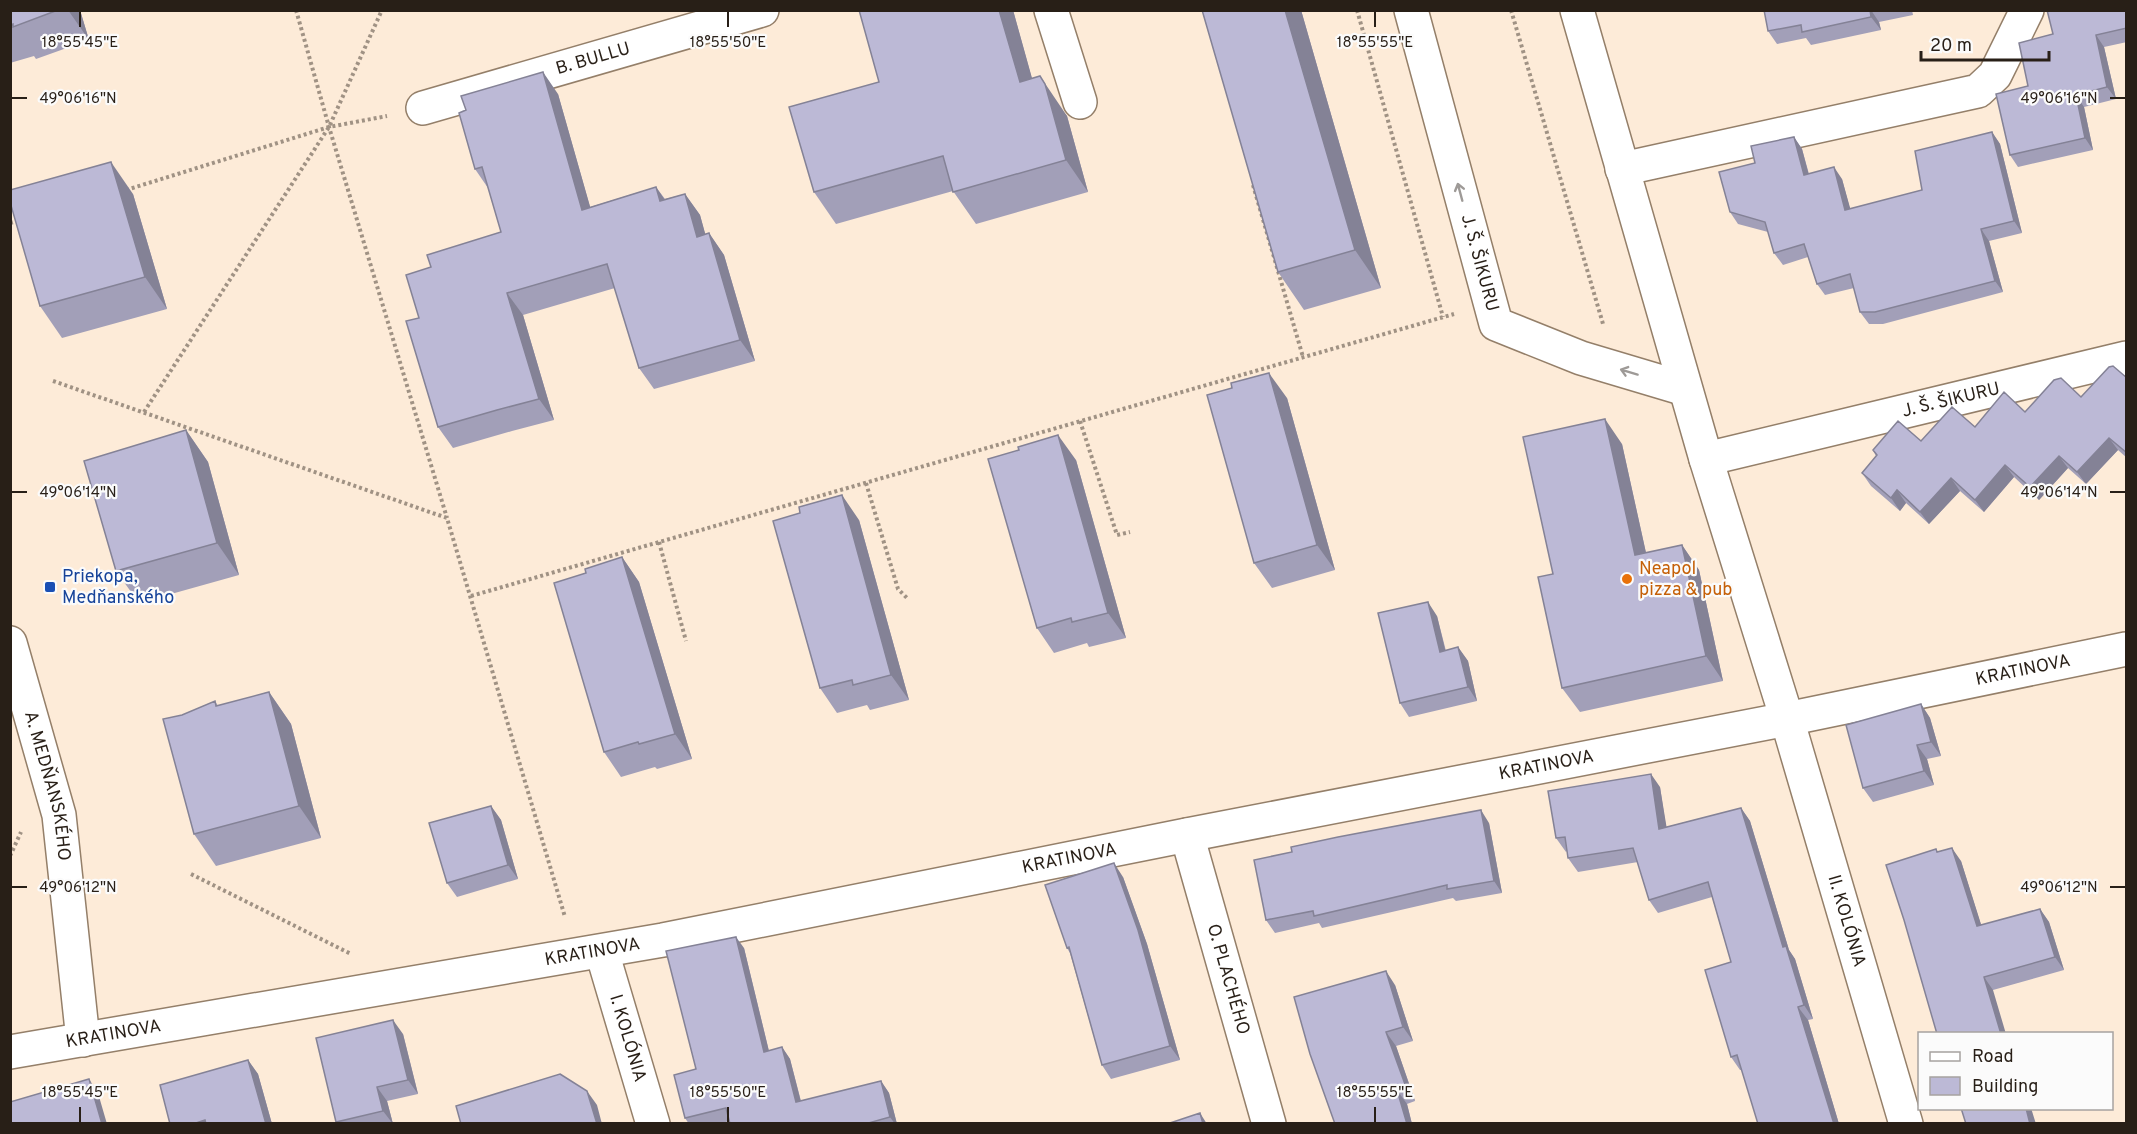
<svg xmlns="http://www.w3.org/2000/svg" width="2137" height="1134" font-family="Overpass,sans-serif">
<style>
.lines{fill:none;stroke-linecap:round;stroke-linejoin:round}
.street-casing{stroke:#947f69;stroke-width:36}
.path{stroke:#a09284;stroke-width:4;stroke-dasharray:3 3;stroke-linecap:butt}
.street{stroke:#fff;stroke-width:33}
.wall{fill:#a29fb8}
.shaded-wall{fill:#848296}
.building{fill:#bcb9d6;stroke:#848296;stroke-width:1.5}
.oneway{stroke:#9e9a97}
.ticks{fill:none;stroke:#281f17;stroke-width:2}
.food-dot{fill:#e8710a;stroke:#fbfbfb;stroke-width:2}
.transit-dot{fill:#1a4fb4;stroke:#fbfbfb;stroke-width:2}
.labels{text-anchor:middle;dominant-baseline:central;stroke-width:4.5;stroke-linejoin:round;paint-order:stroke}
.street-label{font-size:18px;fill:#281f17;stroke:#fbfbfb}
.food-label{font-size:18px;fill:#c56008;stroke:#fbfbfb;text-anchor:start}
.transit-label{font-size:18px;fill:#164399;stroke:#fbfbfb;text-anchor:start}
.ticks-label{font-size:15px;text-anchor:middle;fill:#281f17;stroke:#fbfbfb;stroke-width:4.5;stroke-linejoin:round;paint-order:stroke}
</style>
<rect width="100%" height="100%" fill="#fdebd8"/>
<g class="lines">
<g class="street-casing">
<g id="street">
<path d="M1051,10L1080,102"/>
<path id="s1" d="M1411,10L1496,324L1581,358L1685,389"/>
<path id="s2" d="M1577,10L1706,459L1787,719L1906,1124"/>
<path id="s3" d="M423,108L762,10"/>
<path d="M1622,169L1978,91L1995,75L2027,10"/>
<path id="s4" d="M1706,459L2126,358"/>
<path id="s5" d="M10,643L59,815L83,1040"/>
<path id="s6" d="M1187,835L1269,1124"/>
<path id="s7" d="M602,952L653,1124"/>
<path id="s8" d="M10,1052L663,940L1187,835L1787,719L2126,649"/>
</g>
</g>
<path class="path" d="M296,10L329,127L447,518
M1357,10L1443,317
M1511,10L1603,324
M1253,185L1303,357
M126,190L329,127L387,116
M10,223L21,220
M53,381L447,518L565,917
M144,412L329,127L382,10
M1080,421L1117,535L1130,532
M866,483L898,589L907,598
M659,542L686,641
M471,596L1454,314
M10,856L21,832
M191,874L351,954"/>
<use href="#street" class="street"/>
</g>
<path class="wall" d="M10,10H80L89,40L36,59L34,56L10,63Z
M859,10H1013L1032,79L1067,116L1088,192L976,224L953,191L836,224L814,192L879,82Z
M1202,10H1301L1381,288L1304,310L1278,272Z
M1764,10H1912L1913,15L1879,22L1881,30L1811,45L1806,38L1777,44L1768,31Z
M2127,10V42L2104,47L2116,99L2084,107L2093,150L2018,167L2010,155L2028,86L2053,34Z
M558,94L590,207L656,187L665,199L685,194L700,215L705,234L709,233L724,255L755,361L654,389L639,368L615,288L523,315L554,420L512,431L453,448L438,427L419,318L431,267L501,232L488,188L475,169Z
M1992,132L2000,144L2022,233L1989,241L2003,292L1883,324H1869L1860,312L1854,288L1825,295L1817,284L1808,257L1783,265L1774,253L1768,232L1738,224L1730,212L1755,163L1794,137L1802,149L1809,174L1842,179L1850,209L1922,190Z
M133,194L167,309L62,338L40,306Z
M2127,378V458L2118,450L2086,484L2068,468L2039,500L2014,477L1984,512L1960,491L1929,524L1906,503L1900,511L1871,486L1862,473L1876,456L1873,450L1921,441L1975,427L2025,412L2081,397Z
M1287,398L1335,570L1272,588L1254,563Z
M186,430L208,462L239,575L139,603L116,571Z
M1622,444L1646,553L1682,545L1699,570L1723,681L1580,712L1562,688L1553,574Z
M1076,460L1126,638L1089,647L1087,643L1054,653L1037,628Z
M859,520L909,700L870,710L867,705L837,713L820,688Z
M622,557L639,582L692,759L657,769L655,767L621,777L604,752L586,573Z
M1437,616L1446,651L1458,647L1468,661L1477,701L1409,717L1400,703Z
M269,692L291,724L321,838L216,866L194,834L182,715L215,701L218,706Z
M1921,704L1930,718L1941,756L1927,759L1934,785L1873,802L1863,788Z
M1660,787L1666,827L1741,808L1750,821L1789,950L1795,959L1813,1019L1808,1020L1839,1124L1742,1070H1740L1731,1057V962L1712,897L1658,913L1649,900L1638,862L1578,872L1568,858L1567,851L1566,852L1556,838Z
M491,806L501,820L518,879L457,897L447,883Z
M1489,823L1502,893L1456,901L1453,898L1322,928L1319,923L1275,933L1266,920Z
M1938,852L1961,861L1981,925L2040,909L2049,922L2064,970L1993,990L1937,1034Z
M1123,877L1147,944L1180,1060L1111,1079L1102,1065L1070,953L1067,948Z
M744,948L769,1051L782,1047L790,1059L801,1101L881,1081L889,1093L897,1124H730L729,1121L719,1124H689L685,1118L696,1069Z
M1395,985L1413,1041L1396,1046L1415,1101L1407,1104L1412,1124H1335Z
M403,1034L418,1094L387,1101L393,1124H338L336,1122Z
M248,1060L258,1074L272,1124H170Z"/>
<path class="shaded-wall" d="M68,10H80L89,40Z
M999,10H1013L1042,114L1020,82Z
M1285,10H1301L1381,288L1355,250Z
M1871,10L1879,22L1881,30L1871,17Z
M2096,35L2104,47L2116,99L2107,87Z
M543,72L558,94L597,231L582,210Z
M1040,76L1067,116L1088,192L1066,160Z
M2076,95L2084,107L2093,150L2085,138Z
M1992,132L2000,144L2022,233L2014,221Z
M1794,137L1802,149L1812,187L1804,175Z
M111,162L133,194L167,309L145,277Z
M1834,167L1842,179L1854,222L1845,210Z
M656,187L671,209L660,201Z
M685,194L700,215L712,258L697,237Z
M1981,229L1989,241L2003,292L1995,281Z
M709,233L724,255L755,361L740,340Z
M507,293L523,315L554,420L539,399Z
M1269,373L1287,398L1335,570L1317,545Z
M1605,419L1622,444L1652,580L1635,555Z
M186,430L208,462L239,575L217,543Z
M1058,435L1076,460L1126,638L1108,613Z
M2109,438L2118,450L2086,484L2077,472Z
M2059,456L2068,468L2039,500L2030,487Z
M2005,465L2014,477L1984,512L1975,500Z
M1951,478L1960,491L1929,524L1920,512Z
M1897,490L1906,503L1900,511L1891,498Z
M842,495L859,520L909,700L891,675Z
M1682,545L1699,570L1723,681L1706,656Z
M622,557L639,582L692,759L675,734Z
M1428,602L1437,616L1449,666L1440,652Z
M1458,647L1468,661L1477,701L1468,687Z
M269,692L291,724L321,838L299,806Z
M1921,704L1930,718L1941,756L1931,742Z
M1917,745L1927,759L1934,785L1924,771Z
M1651,774L1660,787L1669,842L1659,829Z
M491,806L501,820L518,879L508,865Z
M1741,808L1750,821L1789,950L1795,959L1813,1019L1804,1005L1783,947Z
M1481,810L1489,823L1502,893L1494,881Z
M1952,848L1961,861L1986,940L1977,926Z
M1114,863L1123,877L1147,944L1180,1060L1170,1046Z
M2040,909L2049,922L2064,970L2055,957Z
M736,937L744,948L772,1064L764,1052Z
M1386,971L1395,985L1413,1041L1403,1027Z
M1984,977L1993,990L2006,1034H2001Z
M1798,1007L1808,1020L1839,1124H1834Z
M393,1020L403,1034L418,1094L408,1080Z
M1386,1032L1396,1046L1415,1101L1406,1087Z
M782,1047L790,1059L804,1114L796,1102Z
M248,1060L258,1074L272,1124H266Z
M89,1079L98,1093L107,1124H102Z
M881,1081L889,1093L897,1124H895L890,1117Z
M377,1087L387,1101L393,1124L383,1111Z
M1397,1090L1407,1104L1412,1124H1407Z
M587,1091L597,1105L602,1124H597Z
M2026,1108H2031L2036,1124H2030Z
M1200,1113L1207,1124H1203Z"/>
<path class="building" d="M10,10H58L13,27V24L10,25Z
M859,10H999L1020,82L1040,76L1045,84L1066,160L953,192L943,156L814,192L789,107L879,82Z
M1202,10H1285L1355,250L1278,272Z
M1764,10H1870L1871,17L1802,32L1801,25L1768,31Z
M2047,10H2126L2127,28L2096,35L2107,87L2076,95L2085,138L2010,155L1996,94L2028,86L2019,43L2053,34Z
M543,72L582,210L656,187L660,201L685,194L697,237L709,233L740,340L639,368L607,264L507,293L539,399L497,410L438,427L406,321L419,318L406,275L431,267L427,255L501,232L482,167L475,169L459,113L466,110L461,96Z
M1992,132L2014,221L1981,229L1995,281L1875,312H1860L1850,274L1817,284L1804,244L1774,253L1765,222L1730,212L1719,172L1755,163L1751,146L1794,137L1804,175L1834,167L1845,210L1922,190L1915,151Z
M111,162L145,277L40,306L10,202V190Z
M2113,366L2127,378V453L2109,438L2077,472L2059,456L2030,487L2005,465L1975,500L1951,478L1920,512L1897,490L1891,498L1862,473L1877,455L1873,450L1898,421L1921,441L1952,407L1975,427L2004,392L2025,412L2054,380L2061,378L2081,397L2109,367Z
M1269,373L1317,545L1254,563L1207,395L1232,388L1231,383Z
M1605,419L1635,555L1682,545L1706,656L1562,688L1538,577L1553,574L1523,437Z
M186,430L217,543L116,571L84,461Z
M1058,435L1108,613L1072,622L1071,618L1037,628L988,459L1019,450L1018,447Z
M842,495L891,675L853,685L852,680L820,688L773,521L800,513L799,507Z
M622,557L675,734L639,744L638,742L604,752L554,583L586,573L585,569Z
M1428,602L1440,652L1458,647L1468,687L1400,703L1378,613Z
M269,692L299,806L194,834L163,719L182,715L215,701L216,706Z
M1921,704L1931,742L1917,745L1924,771L1863,788L1846,725Z
M1651,774L1659,829L1741,808L1783,947L1786,946L1804,1005L1798,1007L1834,1124H1758L1737,1055L1731,1057L1705,970L1731,962L1708,882L1649,900L1633,848L1568,858L1565,837L1556,838L1548,791Z
M491,806L508,865L447,883L429,823Z
M1481,810L1494,881L1447,889V885L1314,916L1313,911L1266,920L1254,860L1292,852L1291,847L1338,837Z
M1952,848L1977,926L2040,909L2055,957L1984,977L2001,1034H1937L1904,920L1886,865L1936,849L1937,852Z
M1114,863L1138,930L1170,1046L1102,1065L1069,947L1067,948L1045,885Z
M736,937L764,1052L782,1047L796,1102L881,1081L890,1117L865,1124H730L726,1108L685,1118L674,1075L696,1069L666,951Z
M1386,971L1403,1027L1386,1032L1406,1087L1397,1090L1407,1124H1335L1310,1054L1294,997Z
M393,1020L408,1080L377,1087L383,1111L336,1122L316,1038Z
M248,1060L266,1124H206L205,1120L193,1124H170L160,1085Z
M560,1074L587,1091L597,1124H461L456,1106Z
M89,1079L102,1124H10V1102Z
M1961,1108H2026L2030,1124H1966Z
M1200,1113L1203,1124H1167Z"/>
<defs><path id="oneway-shaft" d="M-6 0H5M1.5-3L5.5 0L1.5 3" fill="none" stroke-width="1.6" stroke-linecap="round" stroke-linejoin="round" transform="scale(1.5)"/></defs>
<g class="oneway">
<use href="#oneway-shaft" transform="translate(1460 192) rotate(-105)"/>
<use href="#oneway-shaft" transform="translate(1629 372) rotate(-163)"/>
</g>
<path class="ticks" d="M80,12V27M728,12V27M1375,12V27M12,98H27M2110,98H2125M12,492H27M2110,492H2125M12,887H27M2110,887H2125M80,1107V1122M728,1107V1122M1375,1107V1122"/>
<circle class="food-dot" cx="1627" cy="579" r="6"/>
<rect class="transit-dot" x="44" y="581" width="12" height="12" rx="3"/>
<g class="labels">
<g class="street-label">
<text stroke="none"><textPath href="#s3" startOffset="177">B. BULLU</textPath></text>
<text stroke="none"><textPath href="#s1" startOffset="262">J. Š. ŠIKURU</textPath></text>
<text stroke="none"><textPath href="#s4" startOffset="252">J. Š. ŠIKURU</textPath></text>
<text stroke="none"><textPath href="#s8" startOffset="2049">KRATINOVA</textPath></text>
<text stroke="none"><textPath href="#s8" startOffset="1563">KRATINOVA</textPath></text>
<text stroke="none"><textPath href="#s5" startOffset="148">A. MEDŇANSKÉHO</textPath></text>
<text stroke="none"><textPath href="#s8" startOffset="1077">KRATINOVA</textPath></text>
<text stroke="none"><textPath href="#s2" startOffset="950">II. KOLÓNIA</textPath></text>
<text stroke="none"><textPath href="#s8" startOffset="591">KRATINOVA</textPath></text>
<text stroke="none"><textPath href="#s6" startOffset="150">O. PLACHÉHO</textPath></text>
<text stroke="none"><textPath href="#s8" startOffset="105">KRATINOVA</textPath></text>
<text stroke="none"><textPath href="#s7" startOffset="90">I. KOLÓNIA</textPath></text>
</g>
<g class="food-label">
<text x="1639" y="569">Neapol<tspan x="1639" dy="21">pizza &amp; pub</tspan></text>
</g>
<g class="transit-label">
<text x="62" y="577">Priekopa,<tspan x="62" dy="21">Medňanského</tspan></text>
</g>
</g>
<g class="ticks-label">
<text x="80" y="47">18°55'45"E</text>
<text x="728" y="47">18°55'50"E</text>
<text x="1375" y="47">18°55'55"E</text>
<text x="78" y="103">49°06'16"N</text>
<text x="2059" y="103">49°06'16"N</text>
<text x="78" y="497">49°06'14"N</text>
<text x="2059" y="497">49°06'14"N</text>
<text x="78" y="892">49°06'12"N</text>
<text x="2059" y="892">49°06'12"N</text>
<text x="80" y="1097">18°55'45"E</text>
<text x="728" y="1097">18°55'50"E</text>
<text x="1375" y="1097">18°55'55"E</text>
</g>
<rect width="2137" height="1134" fill="none" stroke="#281f17" stroke-width="24"/>
<rect x="1918" y="1032" width="195" height="78" fill="#fbfbfb" stroke="#a7a3a0" stroke-width="1.5"/>
<rect x="1930" y="1052" width="30" height="9" fill="#ffffff" stroke="#a7a3a0" stroke-width="1.5"/>
<text x="1972" y="1062" font-size="18" fill="#281f17">Road</text>
<rect x="1930" y="1077" width="30" height="18" fill="#bcb9d6" stroke="#a7a3a0" stroke-width="1.5"/>
<text x="1972" y="1092" font-size="18" fill="#281f17">Building</text>
<path d="M1921 51v9h128v-9" fill="none" stroke="#281f17" stroke-width="3"/>
<text x="1930" y="51" font-size="18" fill="#281f17" stroke="#fbfbfb" stroke-width="4.5" paint-order="stroke">20 m</text>
</svg>
